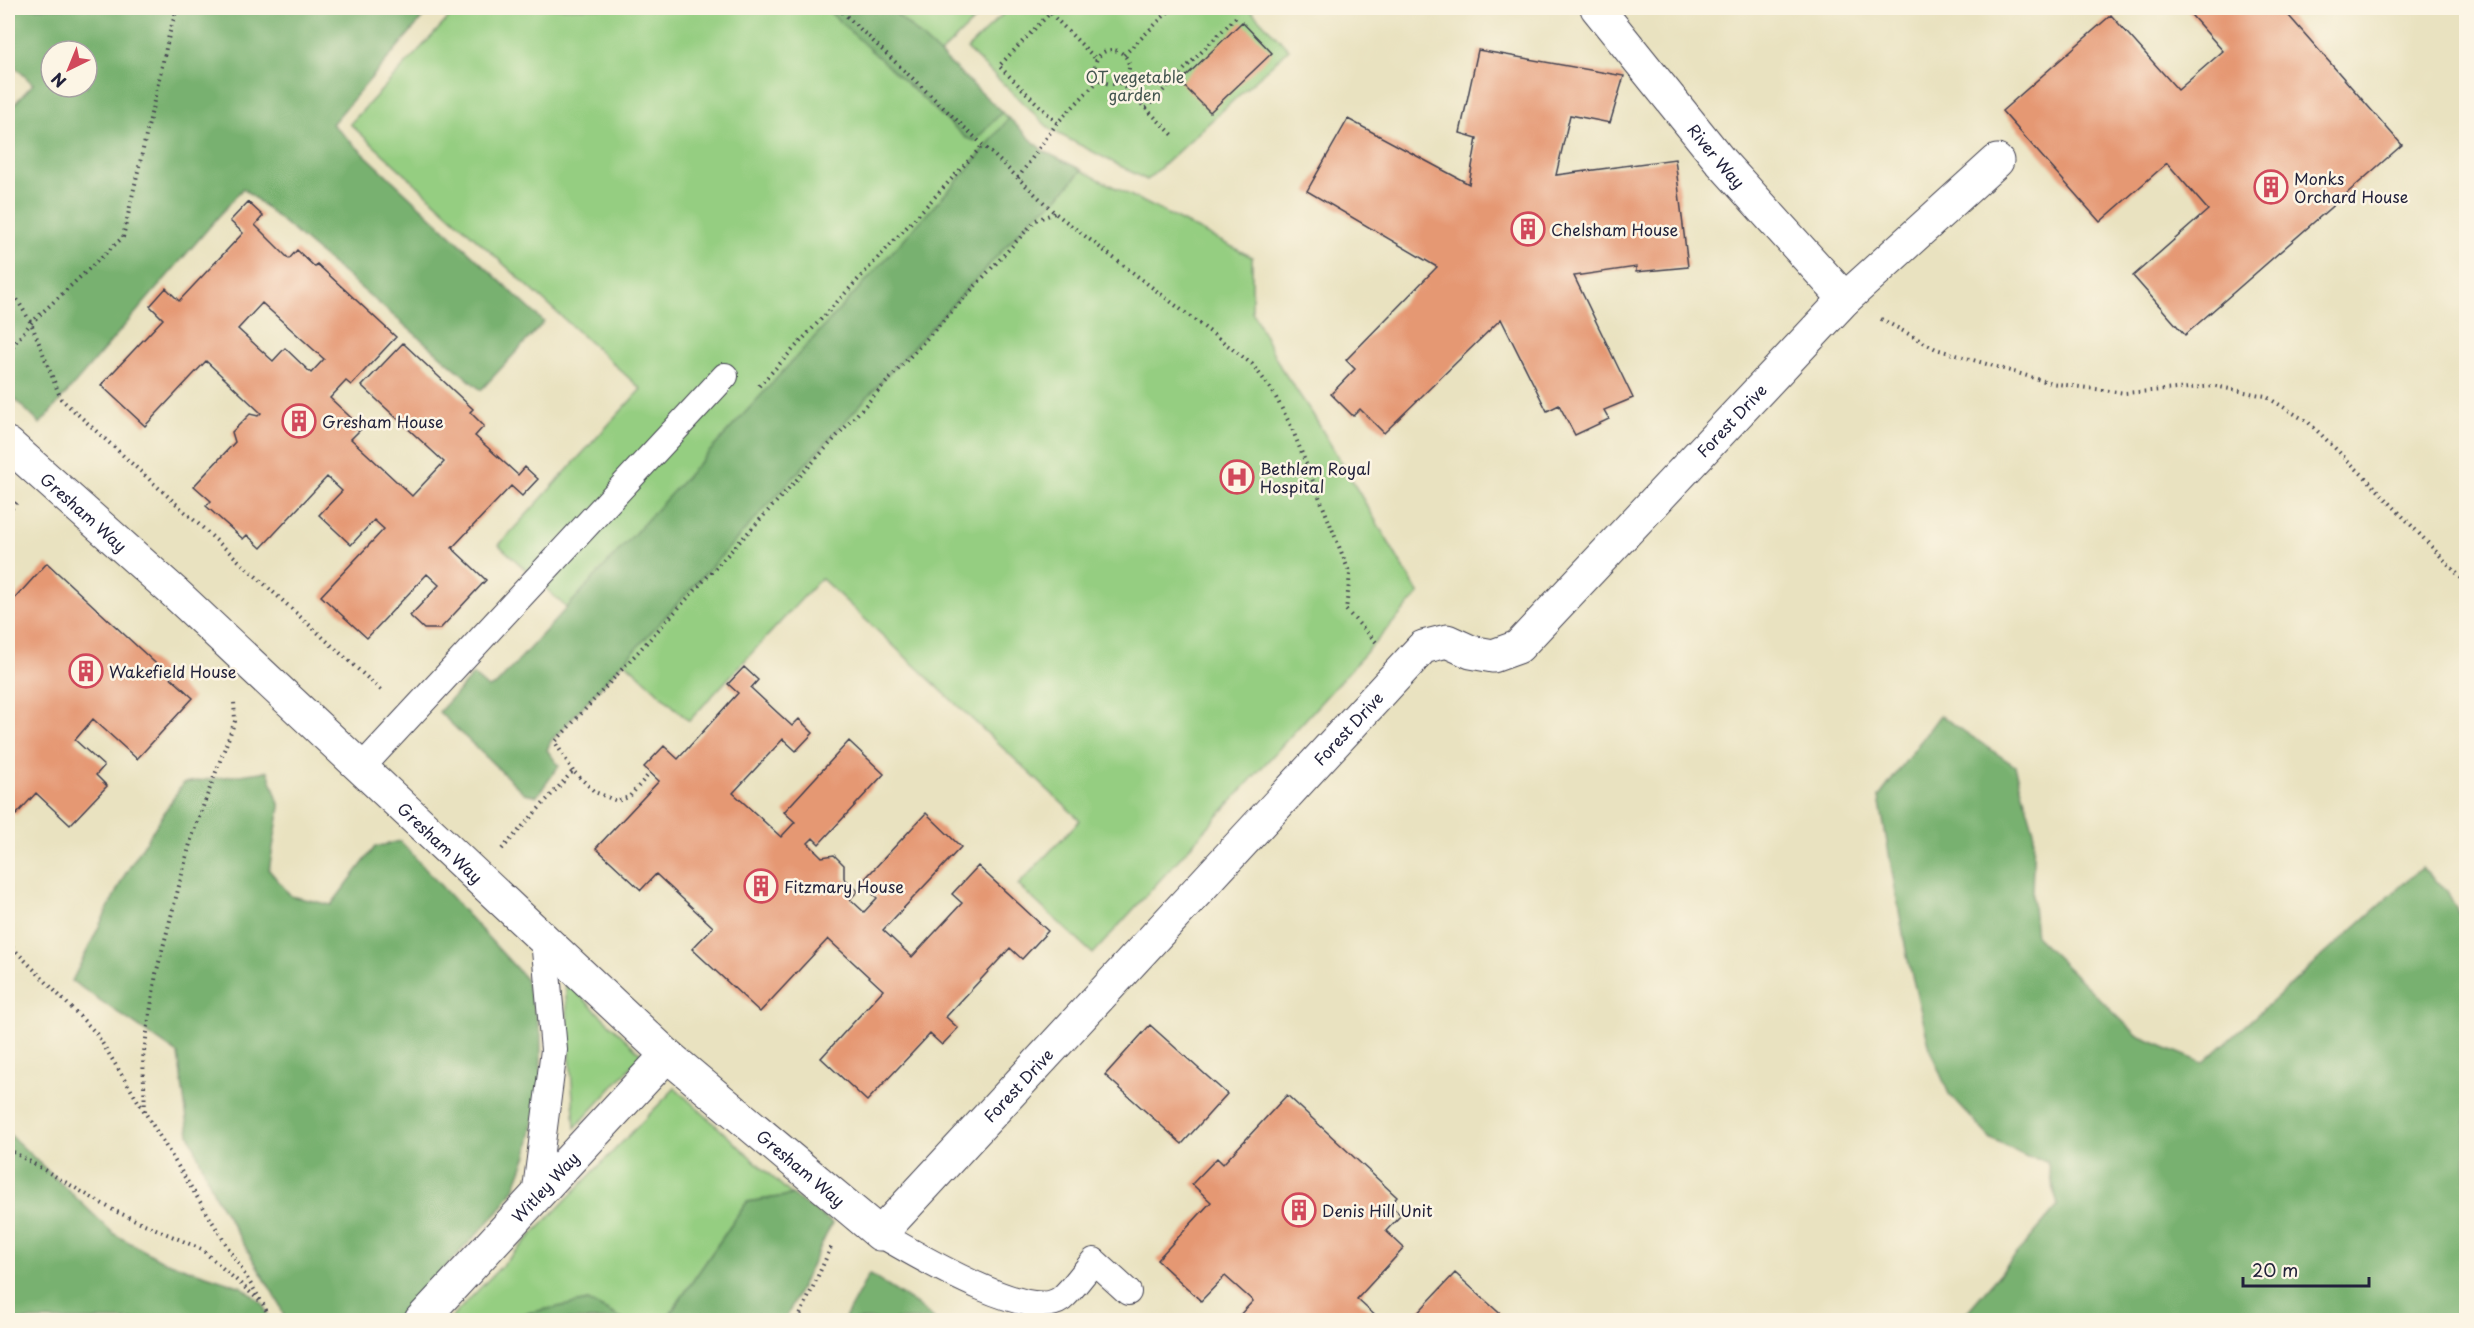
<svg xmlns="http://www.w3.org/2000/svg" width="2474" height="1328" font-family="'Playpen Sans',sans-serif">
<style>
.green{fill:#95ce81;stroke:#5c785e;stroke-width:1.5}
.forest{fill:#78b16f;stroke:#4d6a55;stroke-width:1.5;fill-rule:evenodd}
.building{fill:#e59873;fill-rule:evenodd}
.lines{fill:none;stroke-linecap:round;stroke-linejoin:round}
.lane-casing{stroke:#403f4f;stroke-width:28}
.street-casing{stroke:#403f4f;stroke-width:35}
.path{stroke:#403f4f;stroke-width:4;stroke-dasharray:1.5 4.5;stroke-linecap:butt}
.lane{stroke:#fff;stroke-width:26}
.street{stroke:#fff;stroke-width:33}
.labels{text-anchor:middle;dominant-baseline:central;stroke-width:5;stroke-linejoin:round;paint-order:stroke}
.park-label{font-size:16px;fill:#445650;stroke:#fcf5e5}
.street-label{font-size:16px;fill:#22223b;stroke:#fcf5e5}
.poi-label{font-size:16px;fill:#22223b;stroke:#fcf5e5;text-anchor:start}
</style>
<rect width="100%" height="100%" fill="#fcf5e5"/>
<filter id="ink" filterUnits="userSpaceOnUse"><feTurbulence type="fractalNoise" baseFrequency=".0167" numOctaves="2"/><feDisplacementMap in="SourceGraphic" scale="12" xChannelSelector="R" yChannelSelector="G"/><feConvolveMatrix kernelMatrix="1 2 1 2 8 2 1 2 1" color-interpolation-filters="sRGB"/></filter>
<filter id="wash" filterUnits="userSpaceOnUse"><feTurbulence type="fractalNoise" baseFrequency=".008" numOctaves="4" result="noise"/><feDisplacementMap in="SourceGraphic" scale="24" xChannelSelector="R" yChannelSelector="G"/><feGaussianBlur stdDeviation="1.35" result="paint"/><feColorMatrix in="noise" values="0 0 0 0 0 0 0 0 0 0 0 0 0 0 0 0 0 1.4 0 .05"/><feComposite in="paint" operator="in"/></filter>
<g filter="url(#wash)">
<rect width="100%" height="100%" fill="#e9e2c0"/>
<path class="green" d="M458,8H987L940,54L1043,151L1252,257V311L1281,368L1312,413L1419,594L1093,954L1018,885L1080,820L821,578L689,721L499,545L641,389L350,124Z
M1009,8H1248L1289,49L1147,180L1051,130L967,49Z
M565,981L642,1055L575,1128Z
M675,1088L792,1195L747,1202L666,1320H625L588,1301L492,1320H449Z"/>
<path class="forest" d="M8,8H431L332,124L544,322L481,390L243,188L40,424L8,392V111L33,84L8,60ZM51,51H87V87H51Z
M825,8H890L1002,112L975,141L966,138Z
M1009,118L1043,151L1082,170L1057,199L1033,217L551,741L547,750L559,766L537,796L524,793L439,712L473,675L488,688L496,685L968,169Z
M1940,715L2015,766L2034,831L2032,895L2036,937L2138,1036L2203,1063L2421,868L2446,889L2459,914L2466,908V1320H1960L2058,1206L2047,1161L2027,1157L1991,1139L1949,1094L1931,1052L1907,956L1879,797Z
M268,771L280,807L269,870L291,896L331,905L375,847L400,841L525,978L541,1034V1084L527,1155L514,1189L499,1211L395,1320H285L279,1303L215,1196L189,1134L178,1054L72,981L124,876L183,783Z
M8,1133L114,1234L161,1260L242,1287L263,1304L269,1320H8Z
M792,1195L832,1223L785,1320H666L747,1202Z
M869,1274L917,1305L935,1320H844Z
M588,1301L625,1320H492Z"/>
<g id="blocks">
<path class="building" d="M2185,8H2282L2402,145L2185,335L2133,276L2208,210L2167,163L2100,222L2002,111L2111,15L2178,90L2223,51Z
M1242,22L1272,53L1210,112L1180,82Z
M1478,50L1624,76L1610,123L1570,115L1556,175L1675,159L1688,267L1636,272V267L1574,276L1633,398L1604,410L1609,419L1575,435L1559,405L1547,411L1501,319L1384,433L1360,409L1353,416L1331,394L1355,369L1346,360L1437,267L1307,191L1348,119L1469,184L1477,138L1460,133Z
M248,202L263,216L255,225L289,259L297,250L315,267L317,264L396,337L351,385L346,381L330,398L362,428L351,439L412,496L444,462L362,386L403,343L473,409L470,412L484,426L475,436L518,475L525,467L538,479L522,496L511,486L452,548L486,580L440,629H424L410,616L439,585L427,574L367,638L321,596L384,529L374,520L351,545L319,515L342,491L327,477L261,548L247,535L243,539L206,506L211,501L194,486L235,442L232,432L250,414L258,416L261,413L206,361L145,426L101,385L163,319L150,306L166,288L179,301L243,233L230,221ZM262,303L324,359L311,373L285,348L273,361L238,329Z
M47,563L193,698L137,759L93,719L75,740L104,766L96,775L107,786L70,825L36,793L16,815L8,807V643L11,639L8,636V606Z
M744,667L758,680L751,688L792,726L799,719L813,733L796,751L783,739L733,793L781,837L795,822L784,812L849,741L884,774L819,844L813,838L808,843L822,857L834,855L844,865V878L858,891L850,899L864,912L877,898L861,883L926,813L961,847L883,930L912,957L962,903L952,894L978,866L1048,931L1022,959L1010,948L946,1017L958,1028L942,1045L930,1034L867,1101L821,1058L883,990L828,939L760,1012L692,949L713,927L656,874L641,890L596,848L659,781L644,767L664,746L678,759L738,693L728,684Z
M1150,1025L1227,1094L1182,1144L1105,1075Z
M1287,1095L1397,1197L1390,1205L1401,1215L1386,1231L1404,1248L1357,1299L1380,1320H1235L1253,1301L1225,1276L1201,1301L1157,1260L1211,1202L1192,1184L1217,1158L1223,1164Z
M1455,1273L1507,1320H1411Z"/>
</g>
</g>
<g filter="url(#ink)">
<use href="#blocks" fill-opacity="0" stroke="#403f4f" stroke-width="1.5"/>
<g class="lines">
<g class="lane-casing">
<path id="lane" d="M361,768L725,376
M535,1197L554,1050L544,939
M880,1234C912,1252 1028,1323 1061,1299C1073,1289 1084,1272 1094,1261L1128,1292"/>
</g>
<g class="street-casing">
<g id="street">
<path id="s1" d="M1597,8L1721,162L1845,299"/>
<path id="s2" d="M8,444L175,593L667,1055L880,1234L1423,647L1447,641L1471,652L1493,656L1518,647L1845,299L1997,161"/>
<path id="s3" d="M421,1320L667,1055"/>
</g>
</g>
<path class="path" d="M838,8L1055,213L1252,364L1272,390L1291,426L1350,574L1346,610L1377,643
M1095 67a17 17 0 1 1 34 0a17 17 0 1 1-34 0Z
M1124,55L1172,8
M1120,83L1173,135
M1146,108L1237,16
M1057,123L999,66L1050,13L1096,59
M1018,178L1057,123L1100,79
M8,284L31,323L61,399L384,693
M1881,319L1936,349L2051,383L2125,393L2215,386L2265,396L2308,422L2371,483L2466,583
M8,358L15,343L31,323L123,237L169,35L177,8
M759,386L983,145
M8,513L17,502
M573,771L555,742L1036,220L1055,213
M502,849L573,771L595,792L617,801L629,797L650,773
M8,943L96,1033L263,1304L271,1320
M145,1111L143,1058L156,974L192,836L235,721L234,701
M8,1149L115,1211L201,1249L260,1301
M798,1320L832,1245"/>
<use href="#lane" class="lane"/>
<use href="#street" class="street"/>
</g>
</g>
<defs>
<g id="building-ring" transform="scale(1.725)"><circle r="9.5" fill="#fcf5e5" stroke="#d1495b" stroke-width="1.5"/><path d="M-4-6H4V6H1V3H-1V6H-4ZM-2.5-4.3h1.7v1.8h-1.7ZM.8-4.3h1.7v1.8H.8ZM-2.5-1h1.7V.8h-1.7ZM.8-1h1.7V.8H.8Z" fill="#d1495b"/></g>
<g id="hospital-ring" transform="scale(1.725)"><circle r="9.5" fill="#fcf5e5" stroke="#d1495b" stroke-width="1.5"/><path d="M-5-5h3v3.5h4V-5h3V5h-3V1.5h-4V5h-3Z" fill="#d1495b"/></g>
</defs>
<g fill-rule="evenodd">
<use href="#building-ring" x="2271" y="187"/>
<use href="#building-ring" x="1528" y="229"/>
<use href="#building-ring" x="299" y="421"/>
<use href="#hospital-ring" x="1237" y="477"/>
<use href="#building-ring" x="86" y="671"/>
<use href="#building-ring" x="761" y="886"/>
<use href="#building-ring" x="1299" y="1210"/>
</g>
<g class="labels">
<g class="park-label">
<text x="1135" y="76">OT vegetable<tspan x="1135" dy="18">garden</tspan></text>
</g>
<g class="street-label">
<text stroke="none"><textPath href="#s1" startOffset="190">River Way</textPath></text>
<text stroke="none"><textPath href="#s2" startOffset="2388">Forest Drive</textPath></text>
<text stroke="none"><textPath href="#s2" startOffset="102">Gresham Way</textPath></text>
<text stroke="none"><textPath href="#s2" startOffset="1866">Forest Drive</textPath></text>
<text stroke="none"><textPath href="#s2" startOffset="588">Gresham Way</textPath></text>
<text stroke="none"><textPath href="#s2" startOffset="1380">Forest Drive</textPath></text>
<text stroke="none"><textPath href="#s2" startOffset="1074">Gresham Way</textPath></text>
<text stroke="none"><textPath href="#s3" startOffset="182">Witley Way</textPath></text>
</g>
<g class="poi-label">
<text x="2294" y="178">Monks<tspan x="2294" dy="18">Orchard House</tspan></text>
<text x="1551" y="229">Chelsham House</text>
<text x="322" y="421">Gresham House</text>
<text x="1260" y="468">Bethlem Royal<tspan x="1260" dy="18">Hospital</tspan></text>
<text x="109" y="671">Wakefield House</text>
<text x="784" y="886">Fitzmary House</text>
<text x="1322" y="1210">Denis Hill Unit</text>
</g>
</g>
<rect width="2474" height="1328" fill="none" stroke="#fcf5e5" stroke-width="30"/>
<g transform="translate(69 69) rotate(223)"><circle r="28" fill="#fcf5e5" stroke="#a5a1a1" stroke-width="1.5"/>
<path d="M0-4.5L10 22L0 15L-10 22Z" fill="#d1495b"/>
<text y="-9" font-size="16" font-weight="bold" text-anchor="middle" fill="#22223b">N</text>
</g>
<path d="M2243 1277v9h126v-9" fill="none" stroke="#22223b" stroke-width="3"/>
<text x="2252" y="1277" font-size="18" fill="#22223b" stroke="#fcf5e5" stroke-width="4.5" paint-order="stroke">20 m</text>
</svg>
